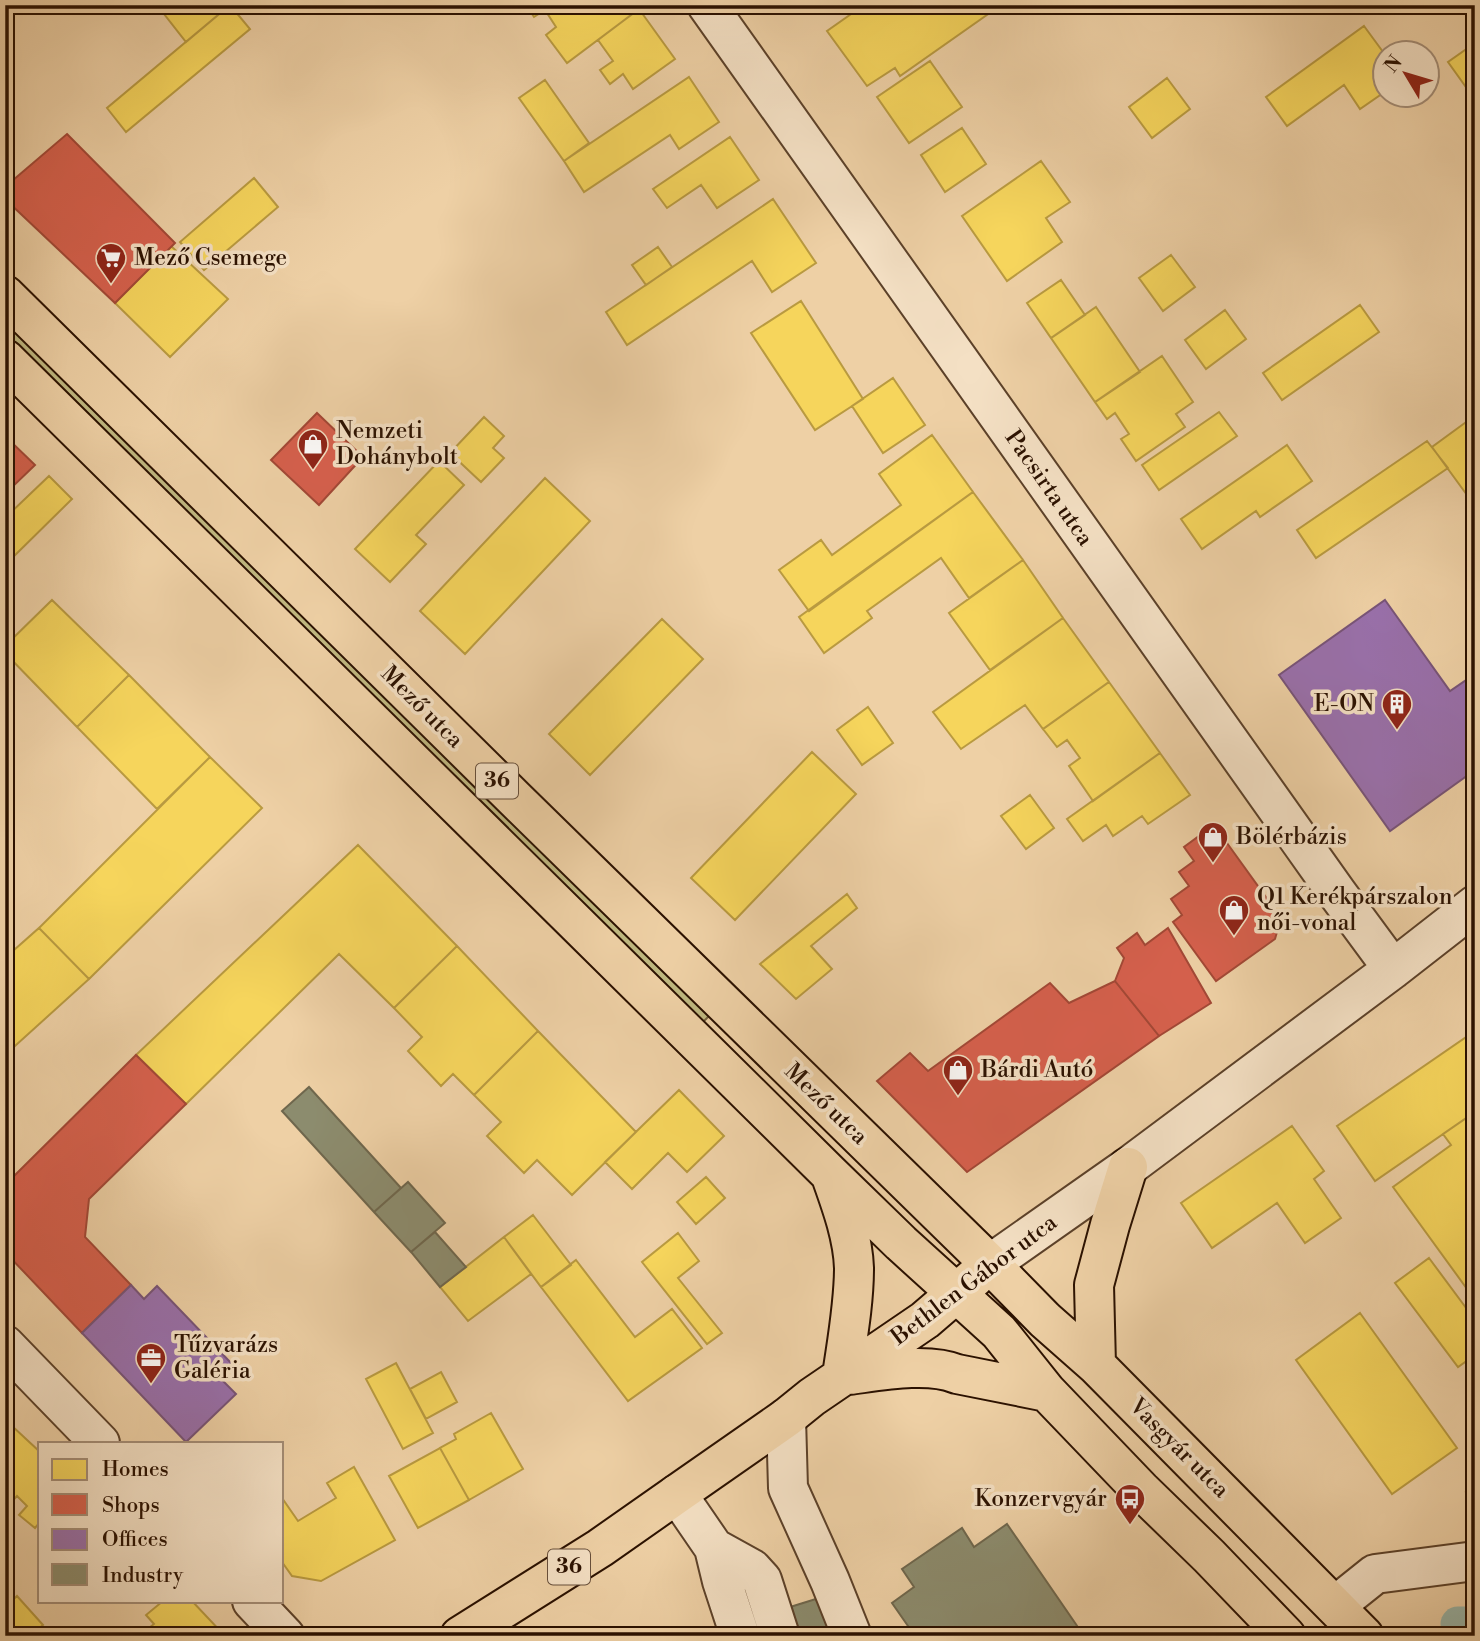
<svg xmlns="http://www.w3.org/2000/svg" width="1480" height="1641" font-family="'Libre Bodoni',serif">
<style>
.green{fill:#c0b981;stroke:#766540;stroke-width:2}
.homes{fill:#f6d55c;stroke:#b99a40;stroke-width:2}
.shops{fill:#d6604d;stroke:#a34836;stroke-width:2}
.offices{fill:#9970ab;stroke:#785478;stroke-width:2}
.industry{fill:#8c8c6e;stroke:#6f674d;stroke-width:2}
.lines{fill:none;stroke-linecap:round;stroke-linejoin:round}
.canal{stroke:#99b6a9;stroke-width:35}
.minor-casing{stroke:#5c4129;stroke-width:42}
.major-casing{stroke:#2b1100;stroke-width:42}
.minor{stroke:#f4e0c4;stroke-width:38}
.major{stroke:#eed0a5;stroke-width:38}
.labels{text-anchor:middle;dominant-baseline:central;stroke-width:7;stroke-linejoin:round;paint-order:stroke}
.shield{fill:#f4e0c4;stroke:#674f3b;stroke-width:2}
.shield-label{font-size:21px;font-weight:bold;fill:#2b1100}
.poi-label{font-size:23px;fill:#2b1100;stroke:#f4e0c4;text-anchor:start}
.street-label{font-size:23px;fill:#2b1100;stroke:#f4e0c4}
</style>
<rect width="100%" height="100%" fill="#eed0a5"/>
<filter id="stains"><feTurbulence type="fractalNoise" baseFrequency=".00286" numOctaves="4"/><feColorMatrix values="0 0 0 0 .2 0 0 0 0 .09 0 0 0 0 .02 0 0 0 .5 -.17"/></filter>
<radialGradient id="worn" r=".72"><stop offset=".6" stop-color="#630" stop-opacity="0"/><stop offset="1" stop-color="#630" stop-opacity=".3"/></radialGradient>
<path class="green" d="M16,328L710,1015L703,1022L7,341V334Z"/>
<path class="homes" d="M157,5H230L186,42Z
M230,5L250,29L126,132L107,108Z
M526,5H636L639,9L567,63L546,35L556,27L545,10L534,17Z
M864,5H1001L900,76L895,68L867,86L827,31Z
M639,9L675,59L633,89L623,74L610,84L600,70L613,61L598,40Z
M1364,26L1386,56V91L1360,109L1344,85L1287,126L1266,97Z
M1475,43V96L1473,97L1448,62Z
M930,61L962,107L909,143L877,97Z
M689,77L719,122L679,149L670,135L584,192L564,161Z
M1167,78L1190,109L1152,138L1129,107Z
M545,80L589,143L564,161L519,98Z
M962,128L986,164L945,192L921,155Z
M730,137L759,180L717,208L701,185L667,208L653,189Z
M1041,161L1070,202L1046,218L1062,242L1007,281L962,216Z
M254,178L278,207L204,270L180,242Z
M773,199L816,263L772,292L752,261L627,345L606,312Z
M171,246L228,299L170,357L115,303Z
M658,247L672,267L646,285L632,265Z
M1171,255L1195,287L1163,311L1139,278Z
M1061,280L1085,315L1051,338L1027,303Z
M801,301L863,399L815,430L751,333Z
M1360,305L1379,332L1282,400L1263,373Z
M1096,307L1140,372L1095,402L1051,338Z
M1225,310L1246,339L1206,369L1185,340Z
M1162,356L1193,402L1176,414L1185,427L1136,461L1121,439L1129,434L1115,413L1107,419L1095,402Z
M893,378L925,425L883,453L852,406Z
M1219,412L1237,436L1159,490L1142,465Z
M484,417L504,436L493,448L504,458L481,482L450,453Z
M1473,417L1475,419V506L1432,447Z
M932,435L973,492L809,611L779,570L821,540L832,555L901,505L879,474Z
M1427,441L1448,468L1316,558L1297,530Z
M1287,445L1312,481L1260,517L1256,511L1202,549L1181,519Z
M439,461L464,485L416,535L426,544L390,582L355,549Z
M49,476L72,499L5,565V518Z
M545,478L590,521L465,654L420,611Z
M973,492L1023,560L969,598L941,558L867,611L872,618L824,653L799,617Z
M1023,560L1063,618L990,670L949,613Z
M52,600L129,675L77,727L5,653V646Z
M1063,618L1109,682L1043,729L1025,705L961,749L933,712Z
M662,619L703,659L590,775L549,734Z
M129,675L210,757L157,809L77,727Z
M1109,682L1160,753L1093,801L1069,766L1080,758L1067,740L1057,747L1043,729Z
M868,707L893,743L862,765L837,730Z
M812,752L856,794L735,920L691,878Z
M1160,753L1190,795L1148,824L1142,816L1113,836L1106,825L1083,841L1067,819Z
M210,757L262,808L89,979L39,928Z
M1030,795L1054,828L1026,849L1001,816Z
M358,845L457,946L394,1008L339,954L186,1104L136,1055Z
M847,894L857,908L811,946L832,969L796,999L760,964Z
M39,928L89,979L5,1055V958Z
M457,946L538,1031L474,1095L453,1074L441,1086L408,1051L422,1037L394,1008Z
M538,1031L636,1132L572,1195L537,1160L524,1173L487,1136L501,1122L474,1095Z
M1475,1031V1112L1375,1181L1337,1126Z
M679,1090L724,1136L687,1172L668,1153L632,1189L605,1162Z
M1475,1112V1300L1393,1187L1451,1145L1443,1134Z
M1292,1126L1324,1171L1314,1179L1341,1218L1305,1243L1277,1203L1212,1248L1181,1203Z
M706,1177L725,1198L696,1224L677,1202Z
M533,1215L571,1265L541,1287L504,1237Z
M678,1233L699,1261L678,1278L722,1333L707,1344L642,1262Z
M504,1237L531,1274L468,1321L440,1287Z
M1429,1258L1475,1320V1355L1458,1367L1395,1283Z
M576,1260L635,1337L672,1309L702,1348L628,1401L541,1287Z
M1360,1313L1457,1448L1392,1494L1296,1360Z
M396,1363L433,1433L403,1449L366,1379Z
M441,1372L457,1402L426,1419L410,1389Z
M491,1413L523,1469L469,1500L440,1448L456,1439L454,1434Z
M11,1425L40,1452V1522L35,1528L19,1515L27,1506L17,1496L5,1509V1432Z
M440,1448L469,1500L418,1528L389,1476Z
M354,1467L395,1540L321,1581L292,1576L282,1562V1498L298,1521L336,1498L327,1483Z
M1475,1486V1504L1466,1492Z
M17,1596L43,1625L30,1636L5,1635V1607Z
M163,1601H192L225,1636H139L154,1624L146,1615Z"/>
<path class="shops" d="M67,134L175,243L115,303L5,199V187Z
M317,413L363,457L319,505L271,460Z
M5,436L35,465L5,494Z
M1214,825L1281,918L1275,939L1216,981L1173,922L1182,915L1171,899L1189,886L1179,872L1194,861L1184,847Z
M1168,928L1211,1003L1159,1036L1115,981L1124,958L1117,948L1137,933L1145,945Z
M1115,981L1159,1036L967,1172L877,1081L910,1053L928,1071L1050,983L1069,1003Z
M136,1055L186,1104L89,1199L85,1237L131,1285L82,1333L5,1252V1185Z"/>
<path class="offices" d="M1385,600L1450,691L1475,674V770L1390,831L1279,675Z
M131,1285L144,1299L157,1286L233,1365L220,1378L236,1394L186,1442L82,1333Z"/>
<path class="industry" d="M309,1087L401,1188L374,1212L282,1111Z
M408,1182L445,1223L411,1252L374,1212Z
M435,1232L466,1267L440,1287L411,1252Z
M1007,1524L1084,1636H915L892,1603L914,1587L902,1569L962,1528L974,1547Z
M819,1598L831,1636H795L787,1608Z"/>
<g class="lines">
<path class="canal" d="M1458,1624H1475"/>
<g class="minor-casing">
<path id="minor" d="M707,5L1337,893L1393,969
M990,1264L1128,1167L1393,969L1475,905
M5,1345L100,1443
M786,1418L788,1488L830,1581L852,1636
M677,1494L714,1548L722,1581L740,1636
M714,1548L752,1569L762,1580L780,1636
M252,1601L285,1636
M1335,1606L1375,1574L1475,1561"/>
</g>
<g class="major-casing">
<path id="major" d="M5,295L515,799L990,1264L1045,1320L1096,1365L1364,1636
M5,359L830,1174L901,1243L999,1332L1047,1392L1141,1490L1209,1556L1286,1636
M832,1179C842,1207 853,1238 854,1268C854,1304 847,1341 842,1376
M1096,1365L1094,1285L1110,1225L1128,1167
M849,1375C880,1371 928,1362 957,1374L1047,1392
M460,1636L600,1548L677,1494L786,1418L812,1397L925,1320L975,1277"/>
</g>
<use href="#minor" class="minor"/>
<use href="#major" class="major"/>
</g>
<defs>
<g id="supermarket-pin" transform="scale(1.575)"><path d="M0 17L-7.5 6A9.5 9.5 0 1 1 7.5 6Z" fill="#8f2418" stroke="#f4e0c4"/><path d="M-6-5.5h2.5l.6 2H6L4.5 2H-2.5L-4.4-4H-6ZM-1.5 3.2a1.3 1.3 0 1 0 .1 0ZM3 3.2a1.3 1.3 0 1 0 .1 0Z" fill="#fff"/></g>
<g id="shop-pin" transform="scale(1.575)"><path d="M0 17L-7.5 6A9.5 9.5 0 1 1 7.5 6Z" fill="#8f2418" stroke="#f4e0c4"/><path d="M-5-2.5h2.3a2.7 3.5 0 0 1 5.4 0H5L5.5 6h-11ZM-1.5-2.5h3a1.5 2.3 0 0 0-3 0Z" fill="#fff"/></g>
<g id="building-pin" transform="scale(1.575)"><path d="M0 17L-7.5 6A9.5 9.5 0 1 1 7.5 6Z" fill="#8f2418" stroke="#f4e0c4"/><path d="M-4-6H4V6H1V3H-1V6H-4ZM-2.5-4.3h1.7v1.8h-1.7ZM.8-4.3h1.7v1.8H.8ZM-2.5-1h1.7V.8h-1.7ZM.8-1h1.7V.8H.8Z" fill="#fff"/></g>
<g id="office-pin" transform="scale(1.575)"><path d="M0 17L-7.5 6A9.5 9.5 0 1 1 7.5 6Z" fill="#8f2418" stroke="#f4e0c4"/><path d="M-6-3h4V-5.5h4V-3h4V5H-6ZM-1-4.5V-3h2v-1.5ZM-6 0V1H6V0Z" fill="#fff"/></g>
<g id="bus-pin" transform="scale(1.575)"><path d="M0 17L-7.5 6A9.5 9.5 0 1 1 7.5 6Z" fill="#8f2418" stroke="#f4e0c4"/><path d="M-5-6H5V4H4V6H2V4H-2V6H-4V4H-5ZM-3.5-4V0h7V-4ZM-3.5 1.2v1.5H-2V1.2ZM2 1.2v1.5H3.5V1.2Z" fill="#fff"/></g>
</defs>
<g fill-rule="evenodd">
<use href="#supermarket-pin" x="111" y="258"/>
<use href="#shop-pin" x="313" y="444"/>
<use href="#building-pin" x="1397" y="704"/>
<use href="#shop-pin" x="1213" y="837"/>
<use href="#shop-pin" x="1234" y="910"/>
<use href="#shop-pin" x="958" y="1070"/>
<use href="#office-pin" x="151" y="1358"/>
<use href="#bus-pin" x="1130" y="1499"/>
</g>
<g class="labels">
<g class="shield">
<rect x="476" y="763.5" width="42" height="35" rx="5"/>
<rect x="548" y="1549.5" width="42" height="35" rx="5"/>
</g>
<g class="shield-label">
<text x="497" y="781">36</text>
<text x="569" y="1567">36</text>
</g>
<g class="poi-label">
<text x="134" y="258">Mező Csemege</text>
<text x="336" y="431">Nemzeti<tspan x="336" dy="26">Dohánybolt</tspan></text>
<text x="1374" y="704" text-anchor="end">E-ON</text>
<text x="1236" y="837">Bölérbázis</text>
<text x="1257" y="897">Q1 Kerékpárszalon<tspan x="1257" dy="26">női-vonal</tspan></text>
<text x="981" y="1070">Bárdi Autó</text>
<text x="174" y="1345">Tűzvarázs<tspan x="174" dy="26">Galéria</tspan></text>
<text x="1107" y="1499" text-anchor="end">Konzervgyár</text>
</g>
<g class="street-label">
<text transform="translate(1049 488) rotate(55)">Pacsirta utca</text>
<text transform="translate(422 707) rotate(45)">Mező utca</text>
<text transform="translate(826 1104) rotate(44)">Mező utca</text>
<text transform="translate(974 1280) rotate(-37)">Bethlen Gábor utca</text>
<text transform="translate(1179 1448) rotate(45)">Vasgyár utca</text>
</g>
</g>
<rect width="1480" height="1641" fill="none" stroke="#eed0a5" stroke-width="28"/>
<rect x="7" y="7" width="1466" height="1627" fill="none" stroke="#2b1100" stroke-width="3.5"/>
<rect x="14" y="14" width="1452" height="1613" fill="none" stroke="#2b1100" stroke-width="2"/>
<rect x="38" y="1442" width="245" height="161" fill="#f4e0c4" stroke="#a48d76" stroke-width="2"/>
<rect x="52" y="1459" width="35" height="21" fill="#f6d55c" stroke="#a48d76" stroke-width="2"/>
<text x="102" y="1476" font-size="21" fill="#2b1100">Homes</text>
<rect x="52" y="1494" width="35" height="21" fill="#d6604d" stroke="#a48d76" stroke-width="2"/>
<text x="102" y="1512" font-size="21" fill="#2b1100">Shops</text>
<rect x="52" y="1529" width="35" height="21" fill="#9970ab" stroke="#a48d76" stroke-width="2"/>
<text x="102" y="1546" font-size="21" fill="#2b1100">Offices</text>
<rect x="52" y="1564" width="35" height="21" fill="#8c8c6e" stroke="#a48d76" stroke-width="2"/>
<text x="102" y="1582" font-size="21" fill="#2b1100">Industry</text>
<g transform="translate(1406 74) rotate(308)"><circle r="33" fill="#f4e0c4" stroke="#a48d76" stroke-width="2"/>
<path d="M0-5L12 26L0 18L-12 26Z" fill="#8f2418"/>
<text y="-10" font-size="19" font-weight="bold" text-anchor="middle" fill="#2b1100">N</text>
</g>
<rect width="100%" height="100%" filter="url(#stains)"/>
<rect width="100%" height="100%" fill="url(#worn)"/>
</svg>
